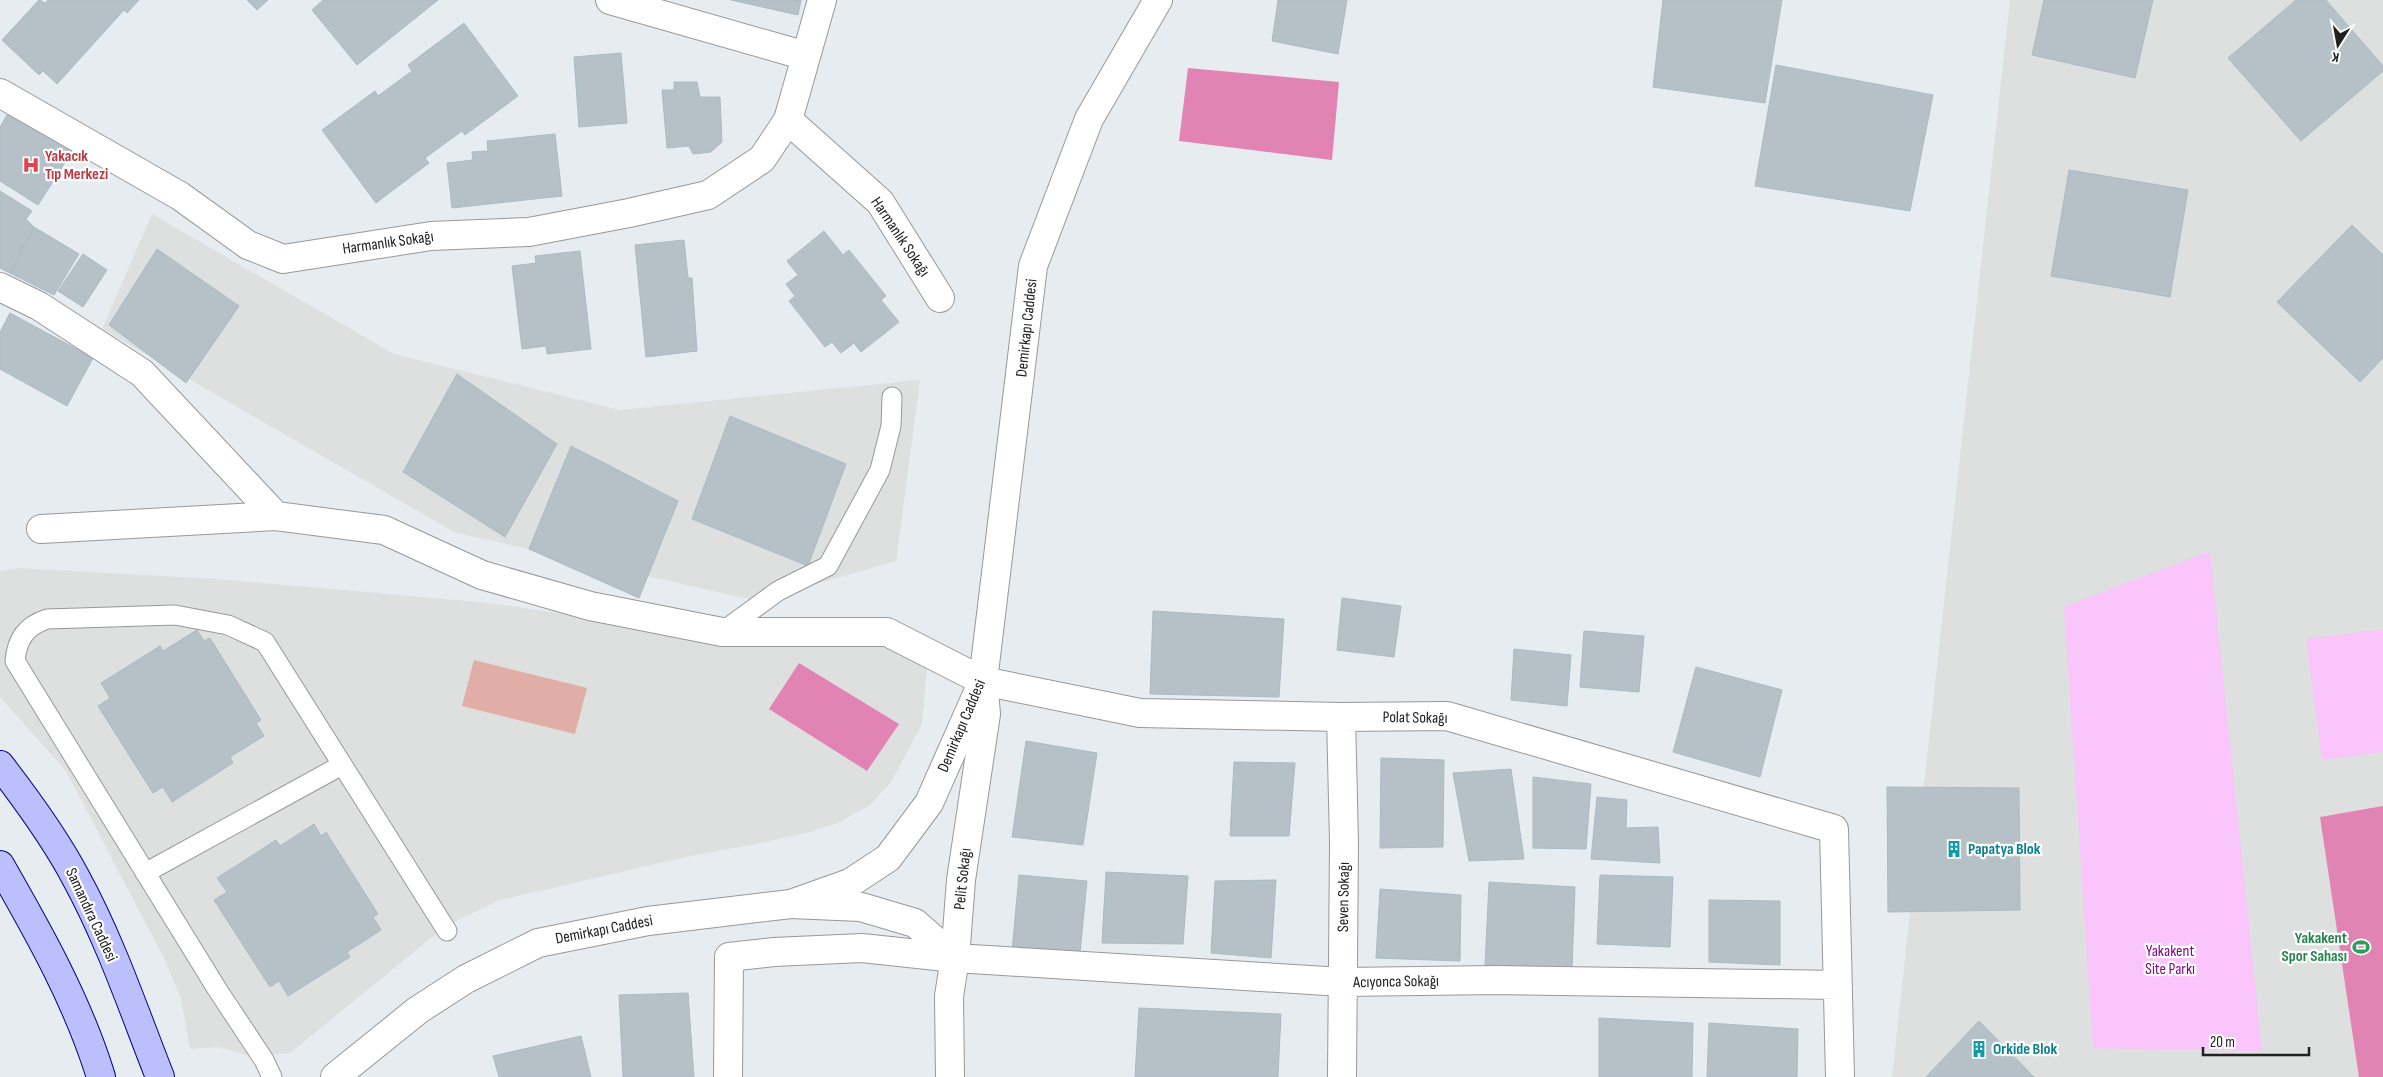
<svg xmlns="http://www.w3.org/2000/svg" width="2383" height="1077" font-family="'Sofia Sans Condensed',sans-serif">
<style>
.residential{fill:#dedfdf}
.park{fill:#f9c5fb}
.pitch{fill:#e284b3}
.water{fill:#e0ada7}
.building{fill:#b6c1c7;stroke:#a9bbc4}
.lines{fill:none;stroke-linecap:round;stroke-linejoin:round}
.service-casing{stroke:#989898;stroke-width:21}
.minor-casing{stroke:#989898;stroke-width:30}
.tertiary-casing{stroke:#989898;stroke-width:30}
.secondary-casing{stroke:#01027e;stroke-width:30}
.service{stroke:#fff;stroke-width:19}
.minor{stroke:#fff;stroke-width:28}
.tertiary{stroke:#fff;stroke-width:28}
.secondary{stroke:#bbbffc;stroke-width:28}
.labels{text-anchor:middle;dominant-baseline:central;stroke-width:4.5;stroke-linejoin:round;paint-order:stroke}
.health-label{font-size:16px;font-weight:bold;fill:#be3a42;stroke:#fff;text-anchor:start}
.street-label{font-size:16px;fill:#212121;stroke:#fff}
.culture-label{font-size:16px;font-weight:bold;fill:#0d838f;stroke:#fff;text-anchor:start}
.leisure-label{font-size:16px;font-weight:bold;fill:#27864d;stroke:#fff;text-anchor:end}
.park-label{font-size:16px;fill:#820886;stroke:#fff}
</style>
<rect width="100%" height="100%" fill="#e7ecf1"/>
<path class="residential" d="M2010,0H2383V1077H1892Z
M152,214L394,354L620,410L920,380L896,561L757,601L454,532L102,329Z
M18,568L217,579L490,603L747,641L924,645L927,668L922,724L891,782L870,805L838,823L810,832L761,843L686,857L500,900L447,925L290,1053L251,1056L217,1047L190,1049L181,999L164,958L66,771L0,697V571Z"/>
<path class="park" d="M2210,551L2262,1051L2093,1048L2064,607Z
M2383,629V752L2322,760L2306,639Z"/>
<path class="pitch" d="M1188,68L1339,82L1332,160L1179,141Z
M799,663L899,724L867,771L769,709Z
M2383,806V1077H2359L2320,817Z"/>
<path class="water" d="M474,660L587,688L575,734L462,706Z"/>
<path class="building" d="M39,0L46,3L48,0H139L127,13L124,10L57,84L43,71L39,75L2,40Z
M247,0H268L257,10Z
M323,0H438L357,65L312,10Z
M731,0H801L798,15Z
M1278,0H1347L1338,54L1272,41Z
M1663,0H1782L1765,103L1653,87Z
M2044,0H2153L2135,78L2032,55Z
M2296,0H2326L2383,66V71L2301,141L2228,58Z
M464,23L518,96L465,135L462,131L425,158L429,163L376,203L322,130L375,91L378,96L412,71L408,65Z
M621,53L627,123L579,127L574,57Z
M1776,65L1933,95L1910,211L1755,186Z
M674,82H697L700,97H720L722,142L711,152L693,154L689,146L667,148L662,90H674Z
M8,113L73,150L38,205L0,181V127Z
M555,134L562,196L452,208L447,163L473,160L472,152L488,151L487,141Z
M2069,170L2188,190L2170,297L2051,276Z
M0,191L32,211L26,219L34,227L10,273L0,268Z
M2352,225L2383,255V358L2360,382L2277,302Z
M34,227L79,254L54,295L10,273Z
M824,231L843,255L849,250L886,296L881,300L899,322L861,352L854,343L841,353L832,342L825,347L789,301L795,296L786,284L798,275L787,261Z
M684,240L688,278H692L697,351L646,357L635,245Z
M157,249L239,306L186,383L109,325Z
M580,251L591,349L547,354L546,346L522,349L512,266L536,263L535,256Z
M83,254L107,270L83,307L58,291Z
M10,313L93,358L67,406L0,369V332Z
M457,374L557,444L505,537L403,472Z
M730,416L846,464L808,566L692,519Z
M571,446L678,501L639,598L529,549Z
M1342,598L1401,606L1394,657L1337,650Z
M1153,611L1284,619L1279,697L1150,694Z
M197,630L204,641L210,638L261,720L256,723L264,736L230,757L233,763L172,802L163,787L153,793L98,706L110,698L101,683L160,646L163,651Z
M1584,631L1644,636L1639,692L1580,687Z
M1514,649L1571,655L1567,706L1511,700Z
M1696,667L1782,690L1760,777L1673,752Z
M1026,741L1097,753L1083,845L1012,837Z
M1381,758L1444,760L1443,847L1380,848Z
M1234,762L1295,763L1289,836H1230Z
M1511,769L1524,859L1469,861L1453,773Z
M1533,777L1591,784L1586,849L1533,848Z
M1887,787L2019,788L2020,910L1888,912Z
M1597,797L1627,800L1626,828L1658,827L1660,863L1591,859Z
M314,824L321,836L326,832L378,914L373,917L381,930L347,952L350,957L288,996L279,981L270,987L214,900L227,892L217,878L276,840L280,846Z
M1106,872L1188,876L1183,944L1102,943Z
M1019,875L1087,881L1080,953L1012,951Z
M1600,875L1673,877L1670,947L1597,944Z
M1276,880L1271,958L1211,953L1215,881Z
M1489,882L1575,887L1572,971L1485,966Z
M1380,889L1461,895L1460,961L1376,958Z
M1709,900L1780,901V965L1709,962Z
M688,993L694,1077H623L619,995Z
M1139,1008L1281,1014L1278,1077H1135Z
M1599,1018L1693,1023L1692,1077H1599Z
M1979,1021L2034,1077H1926Z
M1709,1023L1798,1029L1797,1077H1707Z
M581,1036L591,1077H499L493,1056Z"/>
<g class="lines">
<g class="service-casing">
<path id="service" d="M722,632L778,591L828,566L880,470L891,426L892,397
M145,873L342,765
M272,1077L264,1060L217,989L15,661C17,639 26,626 47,619L175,615L228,625L265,642L447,931"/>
</g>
<g class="minor-casing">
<path id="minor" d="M610,0L806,56
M822,0L788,120L880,202L940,298
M0,93L180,196L248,245L283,259L431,236L529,232L629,213L708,195L762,159L788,120
M0,287L39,306L142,373L276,516
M41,529L276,516L384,530L482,575L590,606L722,632H887L983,681L1140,713L1341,717L1447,716L1834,829L1840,1077
M1341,717L1344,843L1342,1077
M791,904L861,907L915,923L955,958
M728,1077L729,957L774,952L862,948L955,958L1343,982L1496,980L1838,985
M950,1077L949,996L955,958L961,880L986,714L983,681"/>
</g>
<g class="tertiary-casing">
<path id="tertiary" d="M335,1077L418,1010L466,979L538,943L648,921L791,904L850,883L888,858L929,803L983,681L1033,266L1089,119L1158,0"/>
</g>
<g class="secondary-casing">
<path id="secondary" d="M0,765C27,800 55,838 76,878C110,940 134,1011 160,1077
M0,865C39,933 78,1002 101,1077"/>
</g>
<use href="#service" class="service"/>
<use href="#minor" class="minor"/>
<use href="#tertiary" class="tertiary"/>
<use href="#secondary" class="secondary"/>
</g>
<defs>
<g id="hospital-bare" transform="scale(1.35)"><path d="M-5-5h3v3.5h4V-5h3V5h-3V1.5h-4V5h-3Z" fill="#e0444e" stroke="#fff" stroke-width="2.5" paint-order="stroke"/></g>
<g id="building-bare" transform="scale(1.35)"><path d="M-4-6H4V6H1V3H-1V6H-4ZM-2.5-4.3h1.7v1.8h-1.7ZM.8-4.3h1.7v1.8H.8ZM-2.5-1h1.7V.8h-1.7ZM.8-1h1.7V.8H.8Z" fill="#0f9aa8" stroke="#fff" stroke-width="2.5" paint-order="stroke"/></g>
<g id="stadium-bare" transform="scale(1.35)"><path d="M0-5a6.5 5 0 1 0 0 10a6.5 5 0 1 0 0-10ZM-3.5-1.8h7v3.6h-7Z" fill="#2e9e5b" stroke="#fff" stroke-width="2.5" paint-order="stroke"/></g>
</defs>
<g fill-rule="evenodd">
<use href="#hospital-bare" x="31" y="165"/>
<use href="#building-bare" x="1954" y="849"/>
<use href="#stadium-bare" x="2361" y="947"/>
<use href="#building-bare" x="1979" y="1049"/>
</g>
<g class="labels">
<g class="health-label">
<text x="45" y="156">Yakacık<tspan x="45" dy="18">Tıp Merkezi</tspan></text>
</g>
<g class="street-label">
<text transform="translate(900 237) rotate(56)">Harmanlık Sokağı</text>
<text transform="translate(388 243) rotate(-8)">Harmanlık Sokağı</text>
<text transform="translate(1027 328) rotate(-84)">Demirkapı Caddesi</text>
<text transform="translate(1415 718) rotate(1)">Polat Sokağı</text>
<text transform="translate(962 726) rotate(-67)">Demirkapı Caddesi</text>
<text transform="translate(963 879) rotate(-84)">Pelit Sokağı</text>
<text transform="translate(1344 897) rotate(-89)">Seven Sokağı</text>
<text transform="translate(91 915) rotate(65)">Samandıra Caddesi</text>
<text transform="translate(604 930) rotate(-11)">Demirkapı Caddesi</text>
<text transform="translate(1396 982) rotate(-1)">Acıyonca Sokağı</text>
</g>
<g class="culture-label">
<text x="1968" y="849">Papatya Blok</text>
<text x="1993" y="1049">Orkide Blok</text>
</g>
<g class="leisure-label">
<text x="2347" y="938">Yakakent<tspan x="2347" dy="18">Spor Sahası</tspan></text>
</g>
<g class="park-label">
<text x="2170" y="951">Yakakent<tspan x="2170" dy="18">Site Parkı</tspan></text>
</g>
</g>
<g transform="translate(2338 45) rotate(191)" stroke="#ffffff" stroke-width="4" paint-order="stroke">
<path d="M0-4L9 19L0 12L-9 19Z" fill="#212121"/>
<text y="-8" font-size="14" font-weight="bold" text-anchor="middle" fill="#212121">K</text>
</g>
<path d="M2203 1047v8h106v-8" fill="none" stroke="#212121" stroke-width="2.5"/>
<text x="2210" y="1047" font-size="15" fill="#212121" stroke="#ffffff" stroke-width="4" paint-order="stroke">20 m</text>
</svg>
